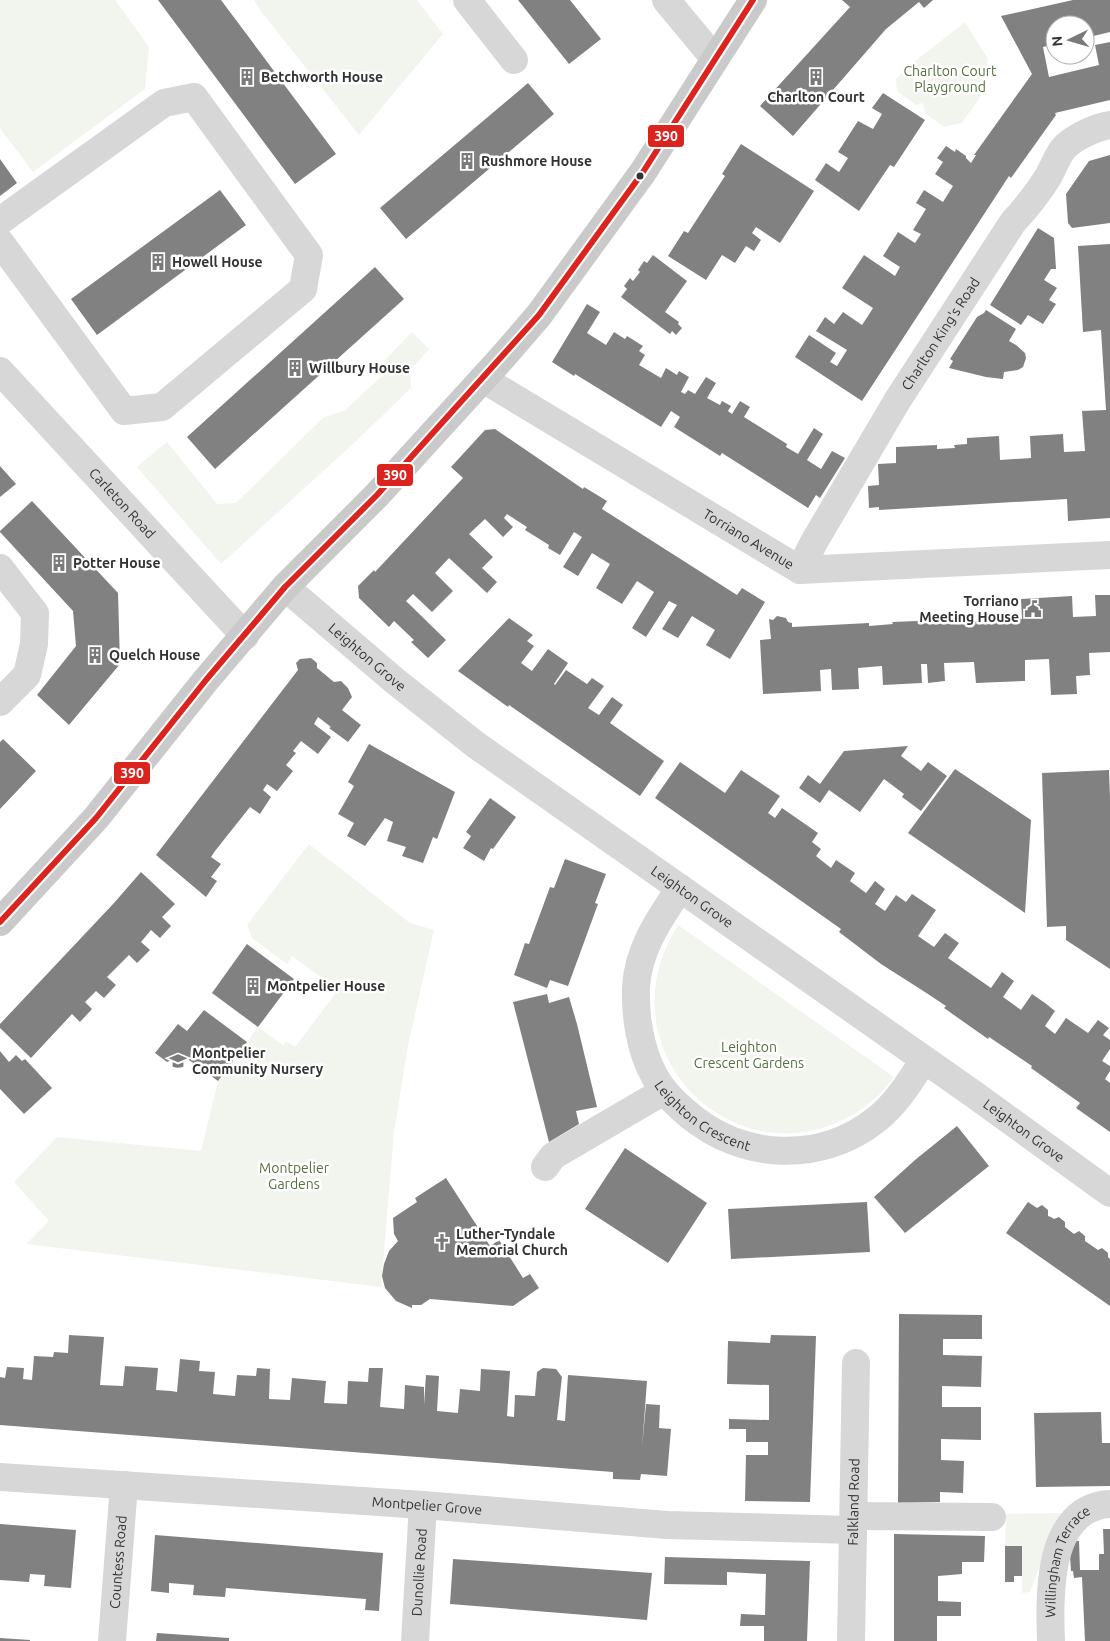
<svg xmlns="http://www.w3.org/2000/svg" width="1110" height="1641" font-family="Ubuntu,sans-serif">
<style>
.green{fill:#f1f5ed}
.building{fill:#818181}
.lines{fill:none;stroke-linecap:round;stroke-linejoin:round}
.minor{stroke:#d7d7d7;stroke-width:28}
.major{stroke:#cacaca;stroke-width:28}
.bus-1-casing{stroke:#fff;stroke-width:10}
.bus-1{stroke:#dc241f;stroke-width:6}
.bus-dot{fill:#333;stroke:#fff;stroke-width:2}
.labels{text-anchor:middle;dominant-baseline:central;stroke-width:5;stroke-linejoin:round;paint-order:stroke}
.park-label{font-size:14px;fill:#56703f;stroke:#fff}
.poi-label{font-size:14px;font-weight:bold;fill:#333;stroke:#fff;text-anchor:start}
.street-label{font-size:14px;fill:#333;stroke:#fff}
.line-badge{stroke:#fff;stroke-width:2}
.badge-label{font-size:14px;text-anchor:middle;font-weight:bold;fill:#fff}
</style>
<rect width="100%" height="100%" fill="#fff"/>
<path class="green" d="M0,0H115L149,47L145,89L33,172L0,128Z
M254,0H417L443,34L359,135L260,10Z
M965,22L988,59L983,93L962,123L944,127L925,113L923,103L916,105L897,91L896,79L910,65Z
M412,332L429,349L410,371L411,388L353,444L221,564L137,467L167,442L217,504L236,503L324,417L344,411L383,375L386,359Z
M309,844L410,923L434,930L408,1045L394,1132L381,1287L26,1244L49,1221L14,1182L57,1137L201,1151L218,1081L258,1027L283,1045L286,1041L295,1047L338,990L292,956L287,964L252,938L247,925Z
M678,925L894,1077C888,1084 883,1092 877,1097C757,1202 593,1060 678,925Z
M1064,1513L1045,1552L1030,1592L1022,1593V1546H1005L1006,1514Z"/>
<path class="building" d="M158,0H221L336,154L295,184Z
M518,0H570L601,39L569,64Z
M842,0H933L924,8L919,2L886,29L793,136L760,106L850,7Z
M1073,0H1110V32L1085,38V25H1055V44L1043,47L1049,77L1099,65L1095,45L1110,42V100L1055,113L1056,115L1011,178L1009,176L862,401L795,357L809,335L836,353L830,362L837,366L847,350L816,331L825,317L834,324L843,312L862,325L868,316L873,308L842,288L864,255L895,276L900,267L883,256L898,232L915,243L921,234L913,230L926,209L916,203L924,190L943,202L953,186L935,174L943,162L937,158L946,146L955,152L956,149L966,156V158L971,163L976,155H974L1032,74L1001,16Z
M528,83L554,114L406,239L380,208Z
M883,93L925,120L894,167L890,165L859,211L815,180L826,163L839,172L848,158L838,152L858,121L873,129L882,114L872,108Z
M741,144L814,191L780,243L756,227L752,233L761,240L754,251L746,246L735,263L722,255L706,280L668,256L684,231L688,233L725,176L722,174Z
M1110,155V223L1072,228L1068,223L1066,194L1089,161Z
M0,159L17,183L0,196Z
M220,190L246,225L97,335L71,299Z
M1038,228L1054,238L1056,269H1051L1044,280L1057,288L1049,300L1056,304L1043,324L1028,315L1021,325L990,305Z
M1110,244V518L1068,521L1067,499L879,510V507L869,508L868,486L879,485L878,464L896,463V447L937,445V449L955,448L954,445L967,444V438L999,436L1000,460L1031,458L1030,436L1063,434L1064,452L1085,451L1082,411L1106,410L1101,330L1083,332L1078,246Z
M653,255L687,281L665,312L679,322L678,324L682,328L676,335L672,331L670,334L621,297L627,289L624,286L630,278L633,281L640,272L638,270L644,261L647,263Z
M375,267L404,299L215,469L187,437Z
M587,304L600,312L587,333L606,345L614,332L625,339L627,336L643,346L639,351L645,355L639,365L661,378L666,368L677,375L679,371L689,377L681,392L685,394L688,390L695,394L706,377L716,383L707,398L720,405L722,401L731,406L728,411L732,414L740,401L750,407L744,417L787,444L786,447L798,454L814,428L823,434L807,460L821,469L832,451L845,458L820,498L816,495L808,508L722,453L720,456L674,427L680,417L671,411L661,427L575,374L574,376L552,362Z
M986,310L1016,329L1009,341L1016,345L1025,353L1026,358L1023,367L1018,370L1004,372L1003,379L986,377L949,368L953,361L950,359L977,317L984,313Z
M495,429L583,489L584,487L607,501L602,509L737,595L742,588L765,602L730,659L706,645L715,630L692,616L678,638L662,629L677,605L669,601L646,637L632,628L654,592L637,581L622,604L596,588L610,564L600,558L592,553L578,576L563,567L582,537L574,532L560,555L548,548L549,545L525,530L527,527L507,514L504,518L513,527L503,537L485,519L469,534L493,557L482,568L497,582L487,593L449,558L435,573L453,591L432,612L413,594L406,601L446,640L428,658L411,642L414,640L394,621L389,627L359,598L358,586L374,570L375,572L463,478L451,467L485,430Z
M0,466L16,484L0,497Z
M32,501L118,593L120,664L69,725L37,695L76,646L73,611L0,532V531Z
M1095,595H1110V652L1089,653L1090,675L1076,676L1077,694L1051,695L1049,659L1025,660V681L976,683L974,662L944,663L945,681L928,683L927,664H921L922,683L883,685L882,666L858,668L859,689L832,690L831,669L820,670L821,691L763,694L760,640L771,639L769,619L773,620L777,616L786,618L788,622L792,623V627L869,623V626L893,624L892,622L942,620V623L1022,619L1021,599L1072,596L1073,617L1096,616Z
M509,618L533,635L527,641L534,646L521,663L532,671L548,649L568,663L554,684L555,685L566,670L587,684L592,678L604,686L588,708L599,715L612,697L623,705L610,723L664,761L640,796L509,705L508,707L458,671Z
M311,658L317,663V668L334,682L341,681L348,688L352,697L342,710L361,725L348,742L329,728L331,727L318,717L314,724L331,737L318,754L301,741L293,751L296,753L286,765L293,771L277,791L267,784L263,790L271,797L260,814L250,807L215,851L211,857L221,864L211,877L217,881L206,897L156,855L298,670L296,663L300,659Z
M3,739L36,771L0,809V742Z
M369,744L455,792L437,839L433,837L423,863L402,856L406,847L387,841L393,822L385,818L365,846L347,836L354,823L338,814L354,786L348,782Z
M908,746L901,756L921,771L928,762L947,776L921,811L902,797L904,794L884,779L860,812L829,790L820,803L799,788L808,775L820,784L844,751Z
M680,762L725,793L741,770L780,796L768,813L775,818L782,808L818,833L812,842L821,849L816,856L831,868L836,860L855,873L850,881L866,893L875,881L885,889L875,904L885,911L896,895L906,902L912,894L936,910L918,936L934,947L945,933L959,943L948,958L991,988L1002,972L1014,981L1003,997L1021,1010L1032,994L1045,1003L1055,1011L1045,1026L1055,1034L1066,1018L1088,1033L1098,1020L1109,1028L1103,1035L1110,1040V1049L1102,1061L1110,1066V1071L1105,1079L1110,1083V1132L1076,1108L1080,1103L1031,1068L1032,1066L989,1037L988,1039L944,1008L946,1006L928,994L881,964L839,932L841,929L655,798Z
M955,769L1031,820L1025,913L908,833Z
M1109,770L1110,798V969L1066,940V926L1047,927L1042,773Z
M490,798L516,817L493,849L491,848L484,861L463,848L471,836L466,832Z
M565,859L606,874L595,903L598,904L568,986L550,980L547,988L514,975L525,943L529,944L550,887L554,888Z
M141,872L175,904L162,917L171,926L160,938L151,930L141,942L150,950L137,963L129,955L107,977L116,985L104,998L96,991L85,1002L92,1009L80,1022L72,1014L31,1058L0,1028V1024L114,903Z
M247,944L294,979L258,1027L212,993Z
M547,994L549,1003L569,997L577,1024L597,1107L576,1111L579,1124L549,1142L513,1002Z
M204,1010L247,1042L218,1081L182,1055L167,1062L155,1053L178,1024L187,1031Z
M0,1051L9,1062L16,1055L22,1061L25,1059L52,1088L24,1114L0,1089Z
M957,1126L989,1166L905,1233L874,1197L915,1160Z
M625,1148L707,1203L668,1263L585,1209Z
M446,1178L490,1246L499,1240L523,1278L530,1274L539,1288L513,1306L430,1299L421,1305H412V1308L396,1301L385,1288L382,1276L384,1264L389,1251L398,1241L394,1234L393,1218L417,1202L415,1198Z
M867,1202L870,1252L731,1259L728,1209Z
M1028,1202L1037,1208L1042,1205L1048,1210V1216L1051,1217L1054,1219L1059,1217L1065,1222V1227L1074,1234L1079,1231L1085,1236V1241L1098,1250L1102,1248L1108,1253V1257L1110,1259V1306L1006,1233Z
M899,1314L982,1315V1339H943V1355L982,1356L981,1387L942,1386V1407H981V1440L941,1439V1460L964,1461L963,1493L940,1492V1502L898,1503Z
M69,1335L104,1337L100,1385L123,1386L125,1366L158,1368L156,1390L171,1391L177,1392L180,1359L200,1361L199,1371L215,1372L213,1394L235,1396L237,1375L256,1376L257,1368L270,1369L269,1399L290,1400L292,1378L326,1381L324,1403L347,1404L348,1381L368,1382L369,1368H383L380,1407L404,1409L405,1385L424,1387V1405L426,1375L439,1376L437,1411L458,1413L460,1389L480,1391L481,1369L510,1371L507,1416L514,1417L515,1395L535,1396L537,1372L543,1368L556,1369L562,1377L557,1420L565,1421L568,1375L647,1381L642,1448L646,1404L660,1405L659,1428L671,1429L667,1476L641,1474L640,1480L613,1479V1472L0,1425V1377L5,1378L7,1367L24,1368L23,1379L32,1380L34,1356L53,1357L54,1352L68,1353Z
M771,1335L816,1336L810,1502L745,1501L746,1455H768V1442H746V1429H729V1419L769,1420V1385L727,1384L728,1341L770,1343Z
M1101,1412L1102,1443H1110V1486L1036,1487L1034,1413Z
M0,1524L76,1530L71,1588L44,1586L45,1575L30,1574L29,1582L0,1580Z
M1103,1529H1110V1641H1085L1082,1577L1074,1578L1073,1571H1071L1069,1541H1079L1080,1570H1099V1554H1104Z
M894,1534L985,1536L984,1562H962V1574L938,1576V1601L961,1602V1616H937V1641H894Z
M155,1535L383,1553L379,1611L365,1610L366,1599L226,1588L225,1597L193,1595L194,1585L169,1583V1593L151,1591Z
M1005,1546H1022V1576H1014V1582H1005Z
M665,1557L810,1561L807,1641H764V1626H740L741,1614L765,1615L766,1574L727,1572V1585L664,1584Z
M453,1559L652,1573L647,1620L450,1604Z
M157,1633L229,1638V1641H156Z
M0,1638L30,1640V1641H0Z"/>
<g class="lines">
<g class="minor">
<path d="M467,0L514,60"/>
<path d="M666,0L715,59"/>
<path d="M0,221L164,103L194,97L309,255L303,289L162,407L124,411L0,242"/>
<path id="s1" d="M0,371L245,636"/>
<path id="s2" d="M483,379L800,570L1110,555"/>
<path d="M0,568L35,613L34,644L27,675L0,702"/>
<path id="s3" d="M800,570L814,542L897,401L1013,222C1026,208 1038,193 1048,177C1053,168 1057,157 1063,149C1072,138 1096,127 1110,125"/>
<path id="s4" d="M285,587L395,681L476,745L972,1093L1110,1193"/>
<path id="s5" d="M680,888C660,918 638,949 636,987C635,1015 640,1050 654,1075C662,1091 675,1103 689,1115C743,1160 821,1164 877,1119C897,1103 910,1081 924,1060"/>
<path d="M545,1167L553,1156L664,1091"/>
<path id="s6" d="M0,1477L423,1505L667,1525L853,1530"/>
<path d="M854,1516L992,1517"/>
<path id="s7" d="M112,1641L124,1485"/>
<path id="s8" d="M415,1641L423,1505"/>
<path id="s9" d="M851,1641L856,1363"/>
<path id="s10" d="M1051,1641C1049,1596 1047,1507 1110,1504"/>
</g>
<path class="major" d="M0,922L96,818L206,680L285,587L377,495L501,359L539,315L643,172L753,0"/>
<g class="bus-1-casing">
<path id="bus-1" d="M0,922L96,818L206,680L285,587L377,495L539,315L643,172L753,0"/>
</g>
<use href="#bus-1" class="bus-1"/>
</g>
<defs>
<g id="building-bare" transform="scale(1.35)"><path d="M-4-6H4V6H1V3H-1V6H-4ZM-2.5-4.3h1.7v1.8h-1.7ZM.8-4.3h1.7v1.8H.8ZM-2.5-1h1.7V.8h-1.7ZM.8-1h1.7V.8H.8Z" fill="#7a7a7a" stroke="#fff" stroke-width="2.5" paint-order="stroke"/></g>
<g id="civic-bare" transform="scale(1.35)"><path d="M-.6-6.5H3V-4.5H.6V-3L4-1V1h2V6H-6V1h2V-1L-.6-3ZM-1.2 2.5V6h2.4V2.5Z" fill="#7a7a7a" stroke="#fff" stroke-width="2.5" paint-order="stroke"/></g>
<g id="school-bare" transform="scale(1.35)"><path d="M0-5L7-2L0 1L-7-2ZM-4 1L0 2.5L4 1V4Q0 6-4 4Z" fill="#7a7a7a" stroke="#fff" stroke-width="2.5" paint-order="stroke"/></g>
<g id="church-bare" transform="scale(1.35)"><path d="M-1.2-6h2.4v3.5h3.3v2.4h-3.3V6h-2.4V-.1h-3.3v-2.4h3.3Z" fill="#7a7a7a" stroke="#fff" stroke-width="2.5" paint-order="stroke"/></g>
</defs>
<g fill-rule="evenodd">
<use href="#building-bare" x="247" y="77"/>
<use href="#building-bare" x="816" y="77"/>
<use href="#building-bare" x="467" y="161"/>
<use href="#building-bare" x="158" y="262"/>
<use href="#building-bare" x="295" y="368"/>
<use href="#building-bare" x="59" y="563"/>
<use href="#civic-bare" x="1033" y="609"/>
<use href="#building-bare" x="95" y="655"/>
<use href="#building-bare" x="253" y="986"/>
<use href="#school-bare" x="178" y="1061"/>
<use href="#church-bare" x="442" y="1242"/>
</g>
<circle class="bus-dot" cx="640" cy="176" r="4.5"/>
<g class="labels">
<g class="park-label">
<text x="950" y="71">Charlton Court<tspan x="950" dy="16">Playground</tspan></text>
<text x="749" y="1047">Leighton<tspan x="749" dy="16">Crescent Gardens</tspan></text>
<text x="294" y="1168">Montpelier<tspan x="294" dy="16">Gardens</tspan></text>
</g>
<g class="poi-label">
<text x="261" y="77">Betchworth House</text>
<text x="816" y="97" text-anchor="middle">Charlton Court</text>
<text x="481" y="161">Rushmore House</text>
<text x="172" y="262">Howell House</text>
<text x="309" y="368">Willbury House</text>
<text x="73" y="563">Potter House</text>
<text x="1019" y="601" text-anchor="end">Torriano<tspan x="1019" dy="16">Meeting House</tspan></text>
<text x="109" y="655">Quelch House</text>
<text x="267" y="986">Montpelier House</text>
<text x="192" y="1053">Montpelier<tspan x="192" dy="16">Community Nursery</tspan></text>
<text x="456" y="1234">Luther-Tyndale<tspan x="456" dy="16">Memorial Church</tspan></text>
</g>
<g class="street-label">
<text stroke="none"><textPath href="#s3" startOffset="275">Charlton King's Road</textPath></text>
<text stroke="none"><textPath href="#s1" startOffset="180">Carleton Road</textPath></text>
<text stroke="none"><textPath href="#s2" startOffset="310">Torriano Avenue</textPath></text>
<text stroke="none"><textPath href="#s4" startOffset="108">Leighton Grove</textPath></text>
<text stroke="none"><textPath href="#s4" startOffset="512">Leighton Grove</textPath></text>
<text stroke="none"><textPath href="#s5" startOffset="266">Leighton Crescent</textPath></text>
<text stroke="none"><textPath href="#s4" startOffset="918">Leighton Grove</textPath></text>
<text stroke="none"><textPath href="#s9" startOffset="139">Falkland Road</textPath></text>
<text stroke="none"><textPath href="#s6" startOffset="428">Montpelier Grove</textPath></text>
<text stroke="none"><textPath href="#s7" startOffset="79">Countess Road</textPath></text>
<text stroke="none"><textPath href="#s10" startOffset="84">Willingham Terrace</textPath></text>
<text stroke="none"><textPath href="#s8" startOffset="69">Dunollie Road</textPath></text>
</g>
</g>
<g class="line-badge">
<rect x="647" y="124" width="38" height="24" rx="5" fill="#dc241f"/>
<rect x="376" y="463" width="38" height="24" rx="5" fill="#dc241f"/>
<rect x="113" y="761" width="38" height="24" rx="5" fill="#dc241f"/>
</g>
<g class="badge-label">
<text x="666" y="141">390</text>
<text x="395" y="480">390</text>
<text x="132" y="778">390</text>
</g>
<g transform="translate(1070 40) rotate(265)"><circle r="24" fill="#ffffff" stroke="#adadad"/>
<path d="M0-4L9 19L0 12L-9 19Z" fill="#7a7a7a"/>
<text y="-8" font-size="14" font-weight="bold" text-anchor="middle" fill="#333333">N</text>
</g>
</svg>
